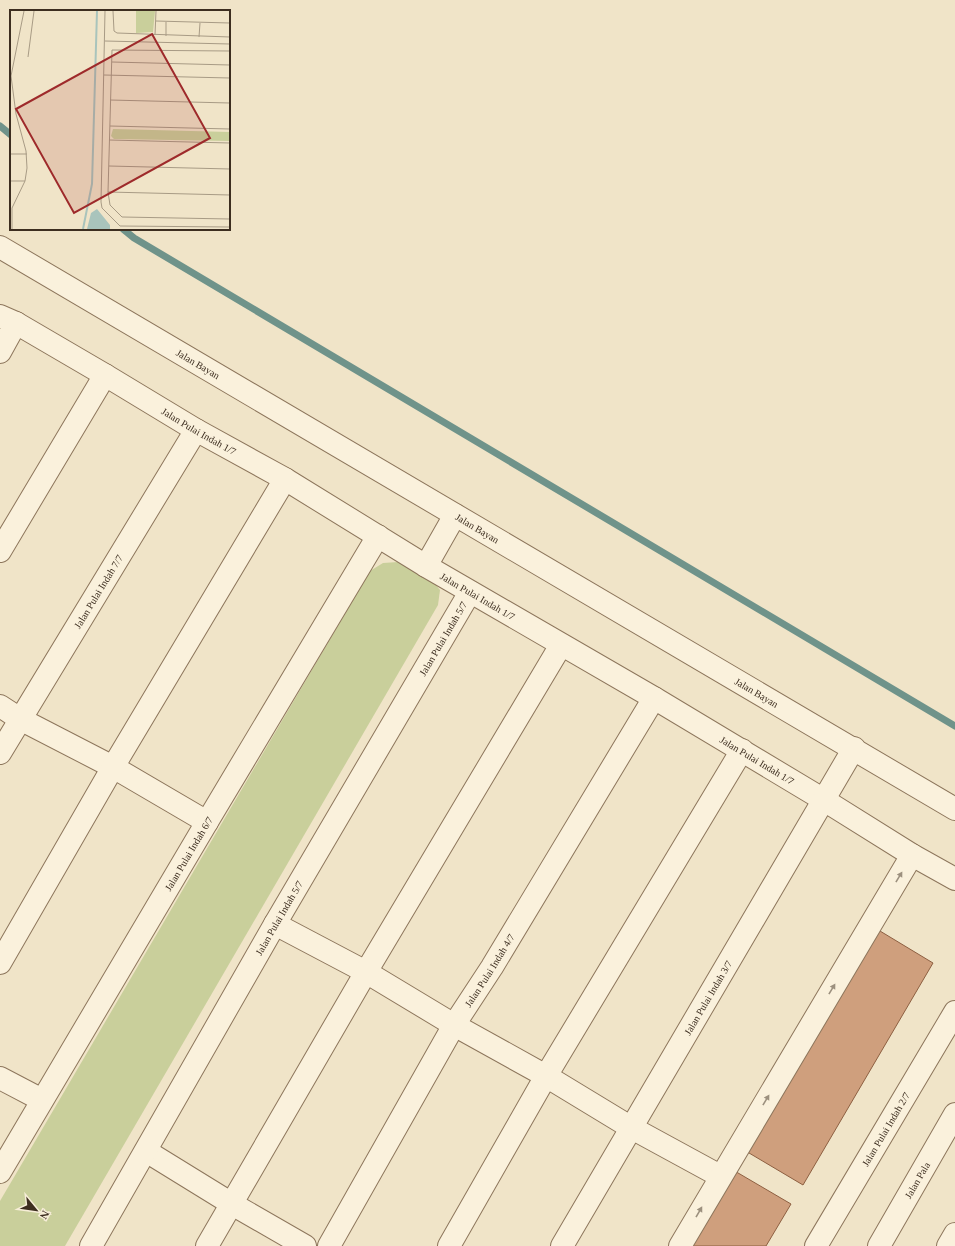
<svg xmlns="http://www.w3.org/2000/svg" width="955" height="1246" font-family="Georgia,serif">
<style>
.green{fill:#c9cf9b}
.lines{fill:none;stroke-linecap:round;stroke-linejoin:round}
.stream{stroke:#6f938a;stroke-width:7}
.building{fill:#cf9f7d;stroke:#8d5f41}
.minor-casing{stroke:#8d765c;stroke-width:24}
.minor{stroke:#faf1dc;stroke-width:22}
.oneway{fill:#9c907e}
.labels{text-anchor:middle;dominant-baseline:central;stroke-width:3;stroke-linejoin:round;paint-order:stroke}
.street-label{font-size:10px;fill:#3d2e20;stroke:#f7eed8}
.inset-river{fill:none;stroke:#a9c4bc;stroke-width:2}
.inset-road{fill:none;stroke:#a89b85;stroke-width:1}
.view{fill:#9e2a2b;fill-opacity:0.15;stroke:#9e2a2b;stroke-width:2}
.inset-edge{fill:none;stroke:#3d2e20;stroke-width:2}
</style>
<rect width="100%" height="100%" fill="#f0e4c8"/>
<path class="green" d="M398,562L432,580L440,590L438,605L65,1246H0V1201L370,571L383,563Z"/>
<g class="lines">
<path class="stream" d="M0,126L11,135
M123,229L134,238L955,726"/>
</g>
<path class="building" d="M875,928L933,963L803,1185L744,1150Z
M733,1170L791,1204L766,1246H689Z"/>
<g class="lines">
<g class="minor-casing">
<g id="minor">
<path id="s1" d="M0,247L955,809"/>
<path id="s2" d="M0,316L16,323L105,375L196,430L285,479L426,566L654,698L824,800L912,855L955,879"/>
<path d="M0,352L16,323"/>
<path d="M0,551L105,375"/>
<path d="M426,566L455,515"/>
<path d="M0,706L20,719L113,767L207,822"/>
<path id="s3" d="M0,753L196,430"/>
<path d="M275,924L366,972L454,1025L546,1076L630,1127L720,1176"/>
<path d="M0,963L113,767L285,479"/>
<path d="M0,1078L42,1100"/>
<path d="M146,1151L232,1204L305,1246"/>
<path id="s4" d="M0,1172L207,822L378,536"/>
<path id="s5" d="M91,1246L275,924L470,592"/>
<path d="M207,1246L366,972L561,645"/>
<path id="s6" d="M329,1246L454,1025L492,967L654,698"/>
<path d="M449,1246L546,1076L742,750"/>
<path id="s7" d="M562,1246L854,748"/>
<path d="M680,1246L912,855"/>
<path id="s8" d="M816,1246L955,1012"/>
<path id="s9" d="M879,1246L955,1114"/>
<path d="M948,1246L955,1234"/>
</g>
</g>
<use href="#minor" class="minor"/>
</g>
<defs><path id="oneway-solid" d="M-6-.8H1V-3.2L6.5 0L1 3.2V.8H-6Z"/></defs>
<g class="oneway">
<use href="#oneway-solid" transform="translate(899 877) rotate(-59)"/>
<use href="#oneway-solid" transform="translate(832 989) rotate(-59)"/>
<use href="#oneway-solid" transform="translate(766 1100) rotate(-59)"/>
<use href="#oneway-solid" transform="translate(699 1212) rotate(-60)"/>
</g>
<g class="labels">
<g class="street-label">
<text stroke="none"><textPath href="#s1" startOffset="230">Jalan Bayan</textPath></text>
<text stroke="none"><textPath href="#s2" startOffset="230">Jalan Pulai Indah 1/7</textPath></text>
<text stroke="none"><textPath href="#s1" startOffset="554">Jalan Bayan</textPath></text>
<text stroke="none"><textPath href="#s3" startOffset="189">Jalan Pulai Indah 7/7</textPath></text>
<text stroke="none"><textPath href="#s2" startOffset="554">Jalan Pulai Indah 1/7</textPath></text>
<text stroke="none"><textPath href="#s5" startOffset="702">Jalan Pulai Indah 5/7</textPath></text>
<text stroke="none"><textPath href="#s1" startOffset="878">Jalan Bayan</textPath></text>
<text stroke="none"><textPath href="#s2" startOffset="878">Jalan Pulai Indah 1/7</textPath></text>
<text stroke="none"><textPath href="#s4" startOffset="370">Jalan Pulai Indah 6/7</textPath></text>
<text stroke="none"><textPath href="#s5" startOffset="378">Jalan Pulai Indah 5/7</textPath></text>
<text stroke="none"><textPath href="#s6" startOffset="319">Jalan Pulai Indah 4/7</textPath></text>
<text stroke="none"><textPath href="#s7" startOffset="288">Jalan Pulai Indah 3/7</textPath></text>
<text stroke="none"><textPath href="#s8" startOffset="136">Jalan Pulai Indah 2/7</textPath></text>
<text stroke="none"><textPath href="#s9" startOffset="76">Jalan Pala</textPath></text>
</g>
</g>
<g transform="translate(10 10)">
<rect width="220" height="220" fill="#f0e4c8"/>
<path d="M126,1H145L143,22L126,23ZM103,119L220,122V131L104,129L101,126Z" fill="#c9cf9b"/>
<path d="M87,199L100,215V219H77L81,203Z" fill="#a9c4bc"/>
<path class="inset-river" d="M73,219L82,174L87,1"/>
<path class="inset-road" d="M95,1L91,192L92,198L110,216L220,217M103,1L104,21L107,23L220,27M146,11L220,13M145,25L146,1M156,26V12M189,27L190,13M95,31L220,34M220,41L102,40L98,182L100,195L112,207L220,209M18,47L24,1M102,52L220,55M94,65L220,68M100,90L220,93M100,116L220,119M99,130L220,133M0,144H17M99,156L220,159M0,171H15M98,182L220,185M2,219V198L15,171L17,158L16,141L6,104L1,66L14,1"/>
<path class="view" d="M142,24L200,128L64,203L6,99Z"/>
<rect width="220" height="220" class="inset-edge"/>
</g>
<g transform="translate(36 1210) rotate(119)" stroke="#f7eed8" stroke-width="3" paint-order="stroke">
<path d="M0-3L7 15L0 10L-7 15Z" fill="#3d2e20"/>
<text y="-6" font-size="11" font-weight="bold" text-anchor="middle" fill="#3d2e20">N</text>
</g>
</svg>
